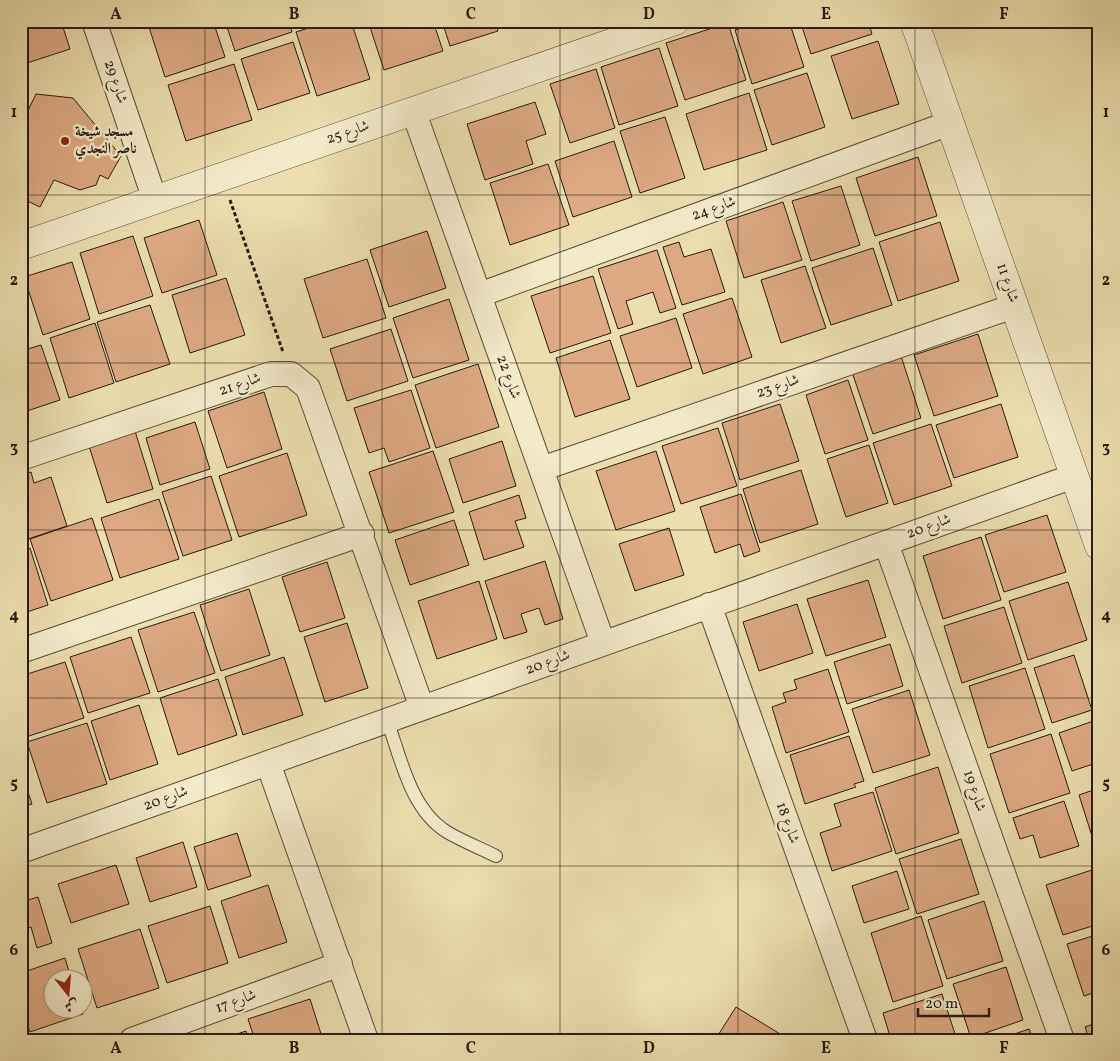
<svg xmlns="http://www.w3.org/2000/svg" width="1120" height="1061" font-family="Vollkorn,Amiri,serif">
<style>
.building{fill:#ddaa83;stroke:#281b16}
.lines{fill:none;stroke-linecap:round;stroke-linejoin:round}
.service-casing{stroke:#594c3c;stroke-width:14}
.minor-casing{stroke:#594c3c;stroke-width:26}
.tertiary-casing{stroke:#594c3c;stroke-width:29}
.path{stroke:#281b16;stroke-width:3;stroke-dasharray:4 2.5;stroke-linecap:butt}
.service{stroke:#f3eaca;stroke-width:12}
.minor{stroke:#f3eaca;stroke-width:24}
.tertiary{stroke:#f3eaca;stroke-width:28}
.grid{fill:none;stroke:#281b16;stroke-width:1;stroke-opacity:0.55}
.poi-dot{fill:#8f2418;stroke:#f3eaca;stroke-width:2}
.labels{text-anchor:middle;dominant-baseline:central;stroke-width:5;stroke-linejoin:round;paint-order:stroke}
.street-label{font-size:15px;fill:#281b16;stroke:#f3eaca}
.poi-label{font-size:15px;font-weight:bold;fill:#281b16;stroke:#f3eaca;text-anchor:start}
.neatline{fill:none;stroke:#281b16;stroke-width:2}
.grid-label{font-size:16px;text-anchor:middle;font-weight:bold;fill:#281b16}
</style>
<rect width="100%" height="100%" fill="#ecdeae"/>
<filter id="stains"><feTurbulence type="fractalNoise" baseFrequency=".004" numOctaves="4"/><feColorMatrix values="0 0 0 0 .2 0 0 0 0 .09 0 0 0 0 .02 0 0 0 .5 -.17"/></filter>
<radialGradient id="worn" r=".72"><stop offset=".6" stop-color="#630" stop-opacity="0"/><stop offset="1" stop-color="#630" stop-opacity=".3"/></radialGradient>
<path class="building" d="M21,21H61L70,49L21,65Z
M147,21H213L225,57L165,77Z
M225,21H289L292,32L235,51Z
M295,21H313L297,27Z
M330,21H351L370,79L317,96L296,32Z
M368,21H433L443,51L384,70Z
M442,21H495L498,31L450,46Z
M512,21H534L514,28Z
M762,21H789L804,67L752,84L735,30Z
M800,21H868L872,34L811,54Z
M728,23L746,80L685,100L666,43Z
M878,41L899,104L852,119L831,56Z
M293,42L310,93L258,110L241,59Z
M659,48L678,106L619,125L601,67Z
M234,64L252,120L186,141L168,85Z
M596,69L615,128L570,143L550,84Z
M807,73L825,127L772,145L754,90Z
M749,93L767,150L704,170L686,114Z
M36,94L73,98L121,156L108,179L100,175L96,185L80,190L54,180L40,207L21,198V125Z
M535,102L546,134L526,141L533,164L485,180L467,124Z
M665,117L685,178L640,193L620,131Z
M614,141L632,197L573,217L555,161Z
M918,157L937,216L875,236L856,178Z
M548,164L569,225L510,245L490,183Z
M841,186L860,245L811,261L792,201Z
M783,202L802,260L744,278L726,221Z
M199,220L217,275L162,293L144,238Z
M940,222L959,281L898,301L879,242Z
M427,231L446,288L389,307L370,250Z
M133,236L153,296L99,314L80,253Z
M679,242L684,257L711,249L725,292L682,305L663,247Z
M873,248L892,305L831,325L812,268Z
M657,250L676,308L660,313L653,292L626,301L633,324L618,329L598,269Z
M367,259L386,318L323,338L304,279Z
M72,262L90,319L43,335L24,277Z
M805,266L826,328L781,343L761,280Z
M593,276L611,333L550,353L531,296Z
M226,278L245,335L190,353L172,295Z
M732,298L752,357L703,374L683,314Z
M449,299L469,360L413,378L393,318Z
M150,305L170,364L116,382L97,322Z
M676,318L692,368L637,387L620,336Z
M95,323L114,383L69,398L50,338Z
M391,329L408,381L347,401L330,349Z
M978,334L998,396L934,416L914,355Z
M610,340L630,399L575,417L556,358Z
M41,345L60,400L21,413V351Z
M901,356L921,418L873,434L852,372Z
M478,364L499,427L436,448L415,385Z
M848,380L868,440L825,454L806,395Z
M411,390L430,448L389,462L384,448L369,453L354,408Z
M264,392L282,449L227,468L208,411Z
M780,404L799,461L740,480L722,423Z
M1001,404L1018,457L954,478L936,425Z
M195,422L210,469L160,485L146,438Z
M931,424L952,486L894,505L873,443Z
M718,428L737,486L681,504L662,446Z
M135,431L153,489L107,503L89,446Z
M502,441L516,486L463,503L449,459Z
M869,445L888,503L846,517L827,459Z
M433,451L454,512L389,533L369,472Z
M656,451L675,511L616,530L596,471Z
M287,453L307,515L239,537L219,476Z
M801,470L818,524L760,543L743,489Z
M31,472L34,483L51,477L67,526L25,540L21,527V475Z
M211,476L232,540L183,556L162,492Z
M741,494L760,551L744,557L740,544L715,553L700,507Z
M519,495L526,518L515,521L524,547L484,560L469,512Z
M159,499L179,559L120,578L101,518Z
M1047,515L1066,572L1004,592L985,535Z
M92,518L113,580L51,601L30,539Z
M454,520L469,565L410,585L395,540Z
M669,528L684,575L635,591L619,544Z
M981,537L1001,600L943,619L923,556Z
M30,548L48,605L21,614V551Z
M545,561L563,619L545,625L539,608L521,614L527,632L504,639L485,581Z
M327,562L345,618L300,632L282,577Z
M868,580L886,637L826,656L807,599Z
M479,581L497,639L437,659L418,601Z
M1068,582L1087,640L1028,660L1009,601Z
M249,589L270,655L221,671L200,605Z
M797,604L813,653L759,671L743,622Z
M1004,607L1022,663L962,683L944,626Z
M194,612L215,673L158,692L138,630Z
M347,623L368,688L325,702L304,637Z
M131,637L150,693L88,713L70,657Z
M890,644L903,686L847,704L834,662Z
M1074,655L1092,710L1052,723L1034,668Z
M284,657L303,715L243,735L225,677Z
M65,662L84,718L23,738L21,676Z
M1025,668L1045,729L988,748L969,686Z
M828,669L849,732L786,753L772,707L786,702L783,693L797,689L794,680Z
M218,679L237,735L178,755L160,698Z
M909,690L930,755L873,773L852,709Z
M139,705L158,764L110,780L91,721Z
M1099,719V762L1072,771L1059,733Z
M87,723L107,784L47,803L27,742Z
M1051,734L1070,793L1009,813L990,754Z
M849,736L864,781L854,784L856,787L805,804L790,755Z
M938,767L959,833L896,854L875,788Z
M21,772L32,804L21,807Z
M1099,788V852H1097L1079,795Z
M873,792L892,851L832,871L820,833L841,826L834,804Z
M1064,801L1079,846L1040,858L1033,835L1020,839L1013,818Z
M237,833L251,876L208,890L194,847Z
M961,839L979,894L917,914L899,859Z
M183,842L197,887L150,902L136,858Z
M116,865L129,904L71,923L58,884Z
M1095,869L1099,881V924L1063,935L1046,885Z
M897,871L909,909L864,923L852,886Z
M268,885L287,942L239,958L221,901Z
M38,897L52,943L37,948L31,927L21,931V902Z
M984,901L1003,961L947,979L928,920Z
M210,906L228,963L167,983L148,926Z
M921,916L943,986L893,1002L871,933Z
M140,929L159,988L97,1008L78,949Z
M1099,934V991L1084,996L1067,944Z
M65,958L71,978H52V1008H81L83,1014L30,1032L21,1005V973Z
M1006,967L1023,1020L971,1038L953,984Z
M942,994L957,1040H891L883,1013Z
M310,999L323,1040H255L248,1019Z
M736,1007L790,1040H715Z
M21,1018L28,1040H21Z
M1099,1022V1040H1089L1085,1027Z
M1029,1029L1033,1040H997Z
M246,1031L249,1040H219Z"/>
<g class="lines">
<g class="service-casing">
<path id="service" d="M387,720C401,758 410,809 447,832C462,841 480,848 496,856"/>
</g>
<g class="minor-casing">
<path id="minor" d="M94,21L155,200
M413,110L603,643
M479,295L950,123
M21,458L271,374H291L308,388L422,708
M541,469L1014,306
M886,543L1062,1040
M709,605L865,1040
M21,651L362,534
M268,763L366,1040
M21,851L1074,476
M132,1040L340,964"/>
</g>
<g class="tertiary-casing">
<path id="tertiary" d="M914,21L1099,546
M21,246L675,21"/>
</g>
<path class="path" d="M1098,21L1099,24
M230,200L283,352"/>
<use href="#service" class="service"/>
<use href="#minor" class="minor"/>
<use href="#tertiary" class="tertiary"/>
</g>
<path class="grid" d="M205,21V1040M382,21V1040M560,21V1040M738,21V1040M915,21V1040M21,195H1099M21,363H1099M21,530H1099M21,698H1099M21,866H1099"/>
<circle class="poi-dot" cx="65" cy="141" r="5"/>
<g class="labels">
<g class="street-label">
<text transform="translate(115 82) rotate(71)">شارع 29</text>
<text transform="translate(348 133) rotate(-19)">شارع 25</text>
<text transform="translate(714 209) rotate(-20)">شارع 24</text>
<text transform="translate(1007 283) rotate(71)">شارع 11</text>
<text transform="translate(508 377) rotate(70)">شارع 22</text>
<text transform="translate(240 385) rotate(-19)">شارع 21</text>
<text transform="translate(778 387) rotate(-19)">شارع 23</text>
<text transform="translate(929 527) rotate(-20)">شارع 20</text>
<text transform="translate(548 663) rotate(-20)">شارع 20</text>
<text transform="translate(974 791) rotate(71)">شارع 19</text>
<text transform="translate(166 799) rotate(-20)">شارع 20</text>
<text transform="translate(787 823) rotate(70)">شارع 18</text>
<text transform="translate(236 1002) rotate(-20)">شارع 17</text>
</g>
<g class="poi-label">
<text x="75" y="132">مسجد شيخة<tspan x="75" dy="17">ناصر النجدي</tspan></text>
</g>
</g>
<rect width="1120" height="1061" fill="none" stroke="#ecdeae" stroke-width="55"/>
<g transform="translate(68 994) rotate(163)"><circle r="24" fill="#f3eaca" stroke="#a29782"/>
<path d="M0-4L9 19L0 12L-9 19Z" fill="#8f2418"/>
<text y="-8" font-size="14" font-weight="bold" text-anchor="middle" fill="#281b16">ش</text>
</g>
<path d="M918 1008v8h71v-8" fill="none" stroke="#281b16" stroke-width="2.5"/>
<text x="925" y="1008" font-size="15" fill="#281b16" stroke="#f3eaca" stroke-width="4" paint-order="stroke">20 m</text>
<rect x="28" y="28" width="1064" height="1006" class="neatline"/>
<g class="grid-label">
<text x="116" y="19">A</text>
<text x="294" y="19">B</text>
<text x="471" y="19">C</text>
<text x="649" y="19">D</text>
<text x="826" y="19">E</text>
<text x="1004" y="19">F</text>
<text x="14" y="117">1</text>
<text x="1106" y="117">1</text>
<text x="14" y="285">2</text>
<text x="1106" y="285">2</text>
<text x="14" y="452">3</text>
<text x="1106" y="452">3</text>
<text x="14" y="620">4</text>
<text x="1106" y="620">4</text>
<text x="14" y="788">5</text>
<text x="1106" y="788">5</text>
<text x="14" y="955">6</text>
<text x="1106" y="955">6</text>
<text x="116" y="1053">A</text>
<text x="294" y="1053">B</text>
<text x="471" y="1053">C</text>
<text x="649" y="1053">D</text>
<text x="826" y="1053">E</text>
<text x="1004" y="1053">F</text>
</g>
<rect width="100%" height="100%" filter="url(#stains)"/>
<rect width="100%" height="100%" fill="url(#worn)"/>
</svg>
